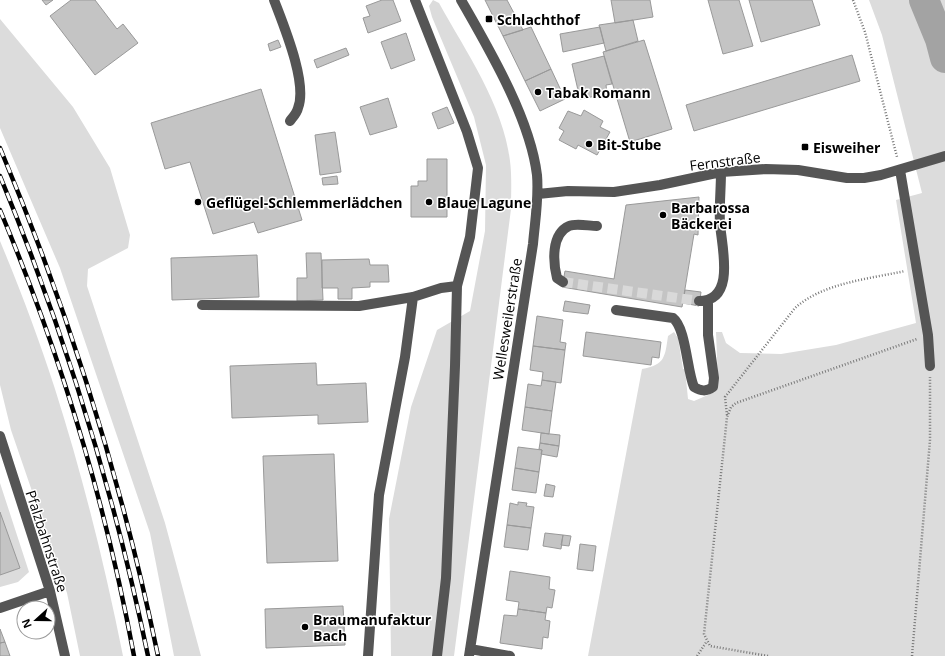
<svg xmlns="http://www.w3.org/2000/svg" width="945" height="656" font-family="'Open Sans',sans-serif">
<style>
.green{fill:#dcdcdc}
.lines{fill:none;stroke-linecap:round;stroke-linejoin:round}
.river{stroke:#a3a3a3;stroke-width:30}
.building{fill:#c4c4c4;stroke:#999}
.minor-tunnel{stroke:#d9d9d9;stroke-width:10;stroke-dasharray:10 5;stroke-linecap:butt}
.path{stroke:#777;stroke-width:2.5;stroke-dasharray:1 2;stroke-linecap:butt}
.minor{stroke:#555;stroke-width:10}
.rail-casing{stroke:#000;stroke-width:4.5}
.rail{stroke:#fff;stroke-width:3;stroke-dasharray:9;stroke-linecap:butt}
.poi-dot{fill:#000;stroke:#fff;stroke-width:1.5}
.labels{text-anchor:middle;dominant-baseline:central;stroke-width:3;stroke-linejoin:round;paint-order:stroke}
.poi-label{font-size:14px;font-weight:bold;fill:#000;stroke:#fff;text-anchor:start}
.street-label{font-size:14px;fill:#000;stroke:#fff}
</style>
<rect width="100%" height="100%" fill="#fff"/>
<path class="green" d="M433,0L439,3C466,52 503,104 510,161C512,176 511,194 511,209L454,656H391L389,519L411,407L437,330L470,311L485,231L486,165L474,117L432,17L429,6Z
M869,0H945V656H588L642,369C665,365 665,357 668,336L674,332L678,338L683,369H685L688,399L694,401L715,392L718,382L716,332H722L726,343L740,353L781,354L836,345L916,323L896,200L922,193L882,35Z
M0,19L73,107L110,168L130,235L128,248L88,269L87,286L165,523L201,656H174L150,533L60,268L0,128Z
M0,241C20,289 39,339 55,389C83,477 105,566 123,656H80L67,593L11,430L0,385Z
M0,483L29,572L18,582L0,587Z"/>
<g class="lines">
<path class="river" d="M924,0L940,39L945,58"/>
</g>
<path class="building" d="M42,0H53L46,5Z
M71,0H95L117,29L123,24L138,43L95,75L50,16Z
M382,0H393L401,21L368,33L363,18L370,16L366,6Z
M485,0H507L523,30L503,36Z
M611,0H650L653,17L615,23Z
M708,0H739L753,46L723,54Z
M749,0H812L820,25L761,42Z
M633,20L638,41L606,51L599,25Z
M531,27L551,69L525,81L503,36Z
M600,27L604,43L563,52L560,34Z
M406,33L415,60L391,69L381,42Z
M278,40L281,47L270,51L268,44Z
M644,40L672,129L630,142L603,52Z
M346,48L349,55L317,68L314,60Z
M852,55L860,81L694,131L686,105Z
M604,56L612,84L606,85L607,94L580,99L572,64Z
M551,69L565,99L540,111L525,81Z
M261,89L302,220L258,233L254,222L213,234L190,162L165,169L151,123Z
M388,98L397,127L370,135L360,107Z
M447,107L454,123L438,129L432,113Z
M584,110L603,121L600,127L610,132L597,155L578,145L576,149L559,140L564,131L559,128L568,111L581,116Z
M335,132L341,172L320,175L315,135Z
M427,159H447V217H411V186H418V181H427Z
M337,176L338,184L323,185L322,178Z
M699,197L698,235L694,234L682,307L562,287L565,271L614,279L626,205Z
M306,253H321L323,300L297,301V278H307Z
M257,255L259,297L172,300L171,258Z
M369,259L370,265H388L389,282H370V287L352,288V299H338V288H322V260Z
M685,290L701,292L699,306L683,303Z
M565,301L590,305L588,314L563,311Z
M537,316L563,320L560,342L566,343L565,350L533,346Z
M586,332L661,342L659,358L652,357L651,365L583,356Z
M533,346L565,350L561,383L542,380L543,372L530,370Z
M316,363L317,385L366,383L368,422L318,424V415L232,418L230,366Z
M542,380L556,382L552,411L525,407L528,384L541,386Z
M525,407L552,411L549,434L522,430Z
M541,433L560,435L559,446L540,443Z
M540,443L559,446L557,457L541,454L542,450L539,449Z
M518,447L542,450L539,472L515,468Z
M334,454L338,561L267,563L263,456Z
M515,468L539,472L536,493L512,490Z
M546,484L555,486L553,497L544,496Z
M518,502L527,503L526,506L534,507L531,528L507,525L510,503L518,505Z
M0,512L20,568L0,575Z
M507,525L531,528L528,550L504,547Z
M545,533L563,535L561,549L543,546Z
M563,535L571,536L569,546L561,545Z
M580,544L596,546L593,571L577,569Z
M510,571L550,577L549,589L555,590L552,608L547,607L546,613L518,609L519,602L506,600Z
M343,606L345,645L266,648L265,609Z
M518,609L546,613L545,620L550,621L548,638L543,637L542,649L500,643L504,615L517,616Z
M0,629L5,642L0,643Z
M5,642L10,656H0V643Z"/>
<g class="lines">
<path class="minor-tunnel" d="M563,282L699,301"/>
<path class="path" d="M853,0L865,32L897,157
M727,415L725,397L795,308C823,283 868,279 905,271
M697,656L707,641
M768,656L710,646L704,634L727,417L731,407L736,403L917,339
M912,656L930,440V377"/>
<path class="minor" d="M274,0C283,24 308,83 298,108C297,113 293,117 290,121
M415,0L467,132L478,168L470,237L457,286L455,366L446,578L437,656
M461,0C489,49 530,118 537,175C539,198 535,221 533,244L469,656
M900,170L928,335L930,366
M538,194L568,191L614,192L660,185L721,172L766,169L798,170L847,178H864L881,175L945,156
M563,282L557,278C553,262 551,234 569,226C576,223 589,226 597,226
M699,301C736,301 722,248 720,224C719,207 721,189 721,172
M202,305L359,306L413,297L441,288L457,286
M616,310L673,318C686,328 687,371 694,387C701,391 706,392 713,387L714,378L708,335V301
M0,436L50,591L65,656
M0,608L50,591
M470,649L510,656
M368,656L379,495L405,357L413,297"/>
<g class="rail-casing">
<path id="rail" d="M0,148C69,312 122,482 158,656
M0,176C64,331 114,491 148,656
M0,210C60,353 106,504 134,656"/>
</g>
<use href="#rail" class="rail"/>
</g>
<g class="poi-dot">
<rect x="485" y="15" width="8" height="8" rx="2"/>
<circle cx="538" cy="92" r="4"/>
<circle cx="589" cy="144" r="4"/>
<rect x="801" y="143" width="8" height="8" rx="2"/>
<circle cx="198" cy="202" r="4"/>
<circle cx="429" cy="202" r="4"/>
<circle cx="663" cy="215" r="4"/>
<circle cx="305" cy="627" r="4"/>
</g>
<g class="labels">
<g class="poi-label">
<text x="497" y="19">Schlachthof</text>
<text x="546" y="92">Tabak Romann</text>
<text x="597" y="144">Bit-Stube</text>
<text x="813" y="147">Eisweiher</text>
<text x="206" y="202">Geflügel-Schlemmerlädchen</text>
<text x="437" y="202">Blaue Lagune</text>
<text x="671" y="207">Barbarossa<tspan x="671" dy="16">Bäckerei</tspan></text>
<text x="313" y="619">Braumanufaktur<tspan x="313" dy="16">Bach</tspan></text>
</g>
<g class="street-label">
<text transform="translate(725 161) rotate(-7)">Fernstraße</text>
<text transform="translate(507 319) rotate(-81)">Wellesweilerstraße</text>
<text transform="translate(47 541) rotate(72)">Pfalzbahnstraße</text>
</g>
</g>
<g transform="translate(36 620) rotate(249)"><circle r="19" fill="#ffffff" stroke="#999999"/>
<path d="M0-3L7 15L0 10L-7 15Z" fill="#000000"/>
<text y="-6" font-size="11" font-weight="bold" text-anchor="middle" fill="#000000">N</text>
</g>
</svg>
